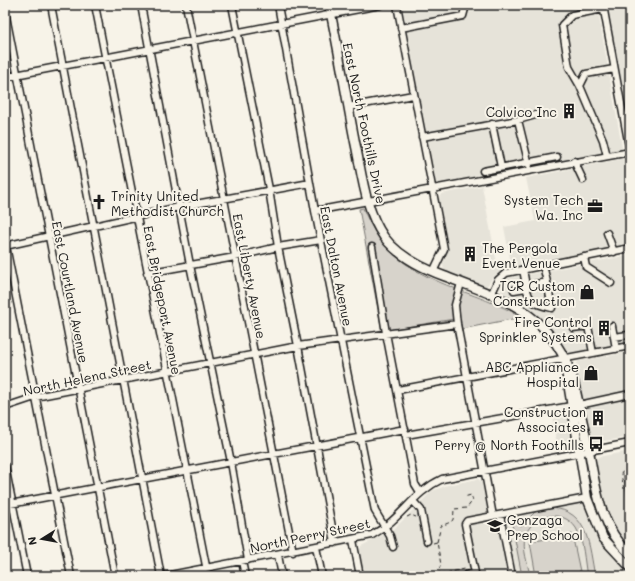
<svg xmlns="http://www.w3.org/2000/svg" width="635" height="581" font-family="Mali,sans-serif">
<style>
.built{fill:#e6e3d9}
.green{fill:#d7d3cb;stroke:#7a7874}
.lines{fill:none;stroke-linecap:round;stroke-linejoin:round}
.minor-casing{stroke:#1c1c1c;stroke-width:9}
.major-casing{stroke:#1c1c1c;stroke-width:11}
.path{stroke:#1c1c1c;stroke-width:1;stroke-dasharray:4 3;stroke-linecap:butt}
.minor{stroke:#f7f3e8;stroke-width:6}
.major{stroke:#f7f3e8;stroke-width:8}
.labels{text-anchor:middle;dominant-baseline:central;stroke-width:4;stroke-linejoin:round;paint-order:stroke}
.poi-label{font-size:13px;fill:#1c1c1c;stroke:#f7f3e8;text-anchor:end}
.street-label{font-size:13px;fill:#1c1c1c;stroke:#f7f3e8}
</style>
<rect width="100%" height="100%" fill="#f7f3e8"/>
<filter id="ink" filterUnits="userSpaceOnUse"><feTurbulence type="fractalNoise" baseFrequency=".025" numOctaves="2"/><feDisplacementMap in="SourceGraphic" scale="8" xChannelSelector="R" yChannelSelector="G"/><feConvolveMatrix kernelMatrix="1 2 1 2 8 2 1 2 1" color-interpolation-filters="sRGB"/></filter>
<g filter="url(#ink)">
<path class="built" d="M409,5H597L622,148L618,152L441,184L437,183L434,179L403,13V8Z
M607,5H630V125Z
M630,157V246L507,269L495,275L486,287L444,271L443,264L448,250L439,199L441,194L482,186L498,269L511,264L504,227L535,221L526,178Z
M630,255V343L569,353L545,321L526,306L505,295L501,291L502,283L509,278Z
M630,352V397L625,398L630,426V437L592,443L574,366L579,361Z
M568,408L575,447L558,450L551,411Z
M630,451V552L607,520L594,463L598,457Z
M478,479L482,482L488,515L584,497L596,533L614,559L630,573V576H363L359,553L361,546L393,530L432,491L448,485Z"/>
<path class="green" d="M363,208C393,284 459,282 522,317L462,329L460,318L382,331L359,209Z
M630,467V504H629L623,474L627,468Z
M551,508C589,510 589,547 595,576H587C584,561 584,541 576,528C563,508 531,514 525,537C522,549 528,564 530,576H522L511,519L519,517L521,526L535,512Z
M572,534L581,576H536L530,542Z"/>
<g class="lines">
<g class="minor-casing">
<path id="minor" d="M51,5L161,576
M95,5L208,576
M141,5L190,265L231,462L248,560
M186,5L293,552
M232,5L269,189L278,247L298,346L335,543
M278,5L315,211L375,511L390,536L393,547
M397,5L444,249L433,272
M603,5L630,152
M5,11L115,576
M401,28L463,16L466,5
M5,77L380,5
M580,86L569,67L562,25L572,15L603,9
M348,107L413,95
M492,124L501,167
M422,137L518,120
M607,156L603,140L580,86L586,74L614,69
M574,161L583,180
M529,165L518,120L539,114
M483,171L557,157
M315,211L630,152
M607,233L614,252
M5,241L71,576
M5,246L179,207L310,183
M372,247L386,333L415,484L420,492
M584,257L586,267L611,283
M523,269L526,286L547,282L543,265
M147,273L235,257L278,247L321,240
M461,283L455,305L457,324L493,516
M526,286C529,303 535,304 552,308L547,282
M514,290L526,288
M491,295L498,280L506,273L630,248
M612,326L614,337
M573,328L588,326L593,353
M616,349L614,337L628,335
M398,390L630,346
M579,405L630,394
M5,407L35,397L298,346L457,324
M406,435L571,406
M5,466L27,576
M413,501L421,510L427,541
M5,505L405,429
M500,515L512,576
M353,540L360,576
M316,547L322,576
M278,555L282,576
M242,561L245,576
M466,575L475,573L465,524L467,521L587,498
M165,576L372,535C402,519 412,493 442,479L630,443"/>
</g>
<g class="major-casing">
<path id="major" d="M329,5C339,51 346,96 355,142C362,174 365,210 384,237C399,257 422,268 444,276C506,300 552,312 574,382C579,405 584,428 589,451C596,489 600,527 630,554
M565,365L587,498L603,538L630,567"/>
</g>
<path class="path" d="M624,489L621,474L626,466H630
M407,517L411,515L416,517
M437,542L441,526C455,520 453,523 454,509L467,508L473,500L471,495L464,497
M433,543L437,542L441,565L439,569L440,576
M440,574L465,569"/>
<use href="#minor" class="minor"/>
<use href="#major" class="major"/>
</g>
</g>
<defs>
<g id="building-bare" transform="scale(1.2)"><path d="M-4-6H4V6H1V3H-1V6H-4ZM-2.5-4.3h1.7v1.8h-1.7ZM.8-4.3h1.7v1.8H.8ZM-2.5-1h1.7V.8h-1.7ZM.8-1h1.7V.8H.8Z" fill="#1c1c1c" stroke="#f7f3e8" stroke-width="2.5" paint-order="stroke"/></g>
<g id="church-bare" transform="scale(1.2)"><path d="M-1.2-6h2.4v3.5h3.3v2.4h-3.3V6h-2.4V-.1h-3.3v-2.4h3.3Z" fill="#1c1c1c" stroke="#f7f3e8" stroke-width="2.5" paint-order="stroke"/></g>
<g id="office-bare" transform="scale(1.2)"><path d="M-6-3h4V-5.5h4V-3h4V5H-6ZM-1-4.5V-3h2v-1.5ZM-6 0V1H6V0Z" fill="#1c1c1c" stroke="#f7f3e8" stroke-width="2.5" paint-order="stroke"/></g>
<g id="shop-bare" transform="scale(1.2)"><path d="M-5-2.5h2.3a2.7 3.5 0 0 1 5.4 0H5L5.5 6h-11ZM-1.5-2.5h3a1.5 2.3 0 0 0-3 0Z" fill="#1c1c1c" stroke="#f7f3e8" stroke-width="2.5" paint-order="stroke"/></g>
<g id="bus-bare" transform="scale(1.2)"><path d="M-5-6H5V4H4V6H2V4H-2V6H-4V4H-5ZM-3.5-4V0h7V-4ZM-3.5 1.2v1.5H-2V1.2ZM2 1.2v1.5H3.5V1.2Z" fill="#1c1c1c" stroke="#f7f3e8" stroke-width="2.5" paint-order="stroke"/></g>
<g id="school-bare" transform="scale(1.2)"><path d="M0-5L7-2L0 1L-7-2ZM-4 1L0 2.5L4 1V4Q0 6-4 4Z" fill="#1c1c1c" stroke="#f7f3e8" stroke-width="2.5" paint-order="stroke"/></g>
</defs>
<g fill-rule="evenodd">
<use href="#building-bare" x="569" y="111"/>
<use href="#church-bare" x="99" y="202"/>
<use href="#office-bare" x="595" y="206"/>
<use href="#building-bare" x="470" y="254"/>
<use href="#shop-bare" x="587" y="292"/>
<use href="#building-bare" x="604" y="328"/>
<use href="#shop-bare" x="591" y="373"/>
<use href="#building-bare" x="598" y="418"/>
<use href="#bus-bare" x="596" y="444"/>
<use href="#school-bare" x="495" y="526"/>
</g>
<g class="labels">
<g class="poi-label">
<text x="557" y="111">Colvico Inc</text>
<text x="111" y="195" text-anchor="start">Trinity United<tspan x="111" dy="15">Methodist Church</tspan></text>
<text x="583" y="199">System Tech<tspan x="583" dy="15">Wa. Inc</tspan></text>
<text x="482" y="247" text-anchor="start">The Pergola<tspan x="482" dy="15">Event Venue</tspan></text>
<text x="575" y="285">TCR Custom<tspan x="575" dy="15">Construction</tspan></text>
<text x="592" y="321">Fire Control<tspan x="592" dy="15">Sprinkler Systems</tspan></text>
<text x="579" y="366">ABC Appliance<tspan x="579" dy="15">Hospital</tspan></text>
<text x="586" y="411">Construction<tspan x="586" dy="15">Associates</tspan></text>
<text x="584" y="444">Perry @ North Foothills</text>
<text x="507" y="519" text-anchor="start">Gonzaga<tspan x="507" dy="15">Prep School</tspan></text>
</g>
<g class="street-label">
<text transform="translate(365 123) rotate(78)">East North Foothills Drive</text>
<text transform="translate(337 266) rotate(79)">East Dalton Avenue</text>
<text transform="translate(250 276) rotate(79)">East Liberty Avenue</text>
<text transform="translate(71 292) rotate(79)">East Courtland Avenue</text>
<text transform="translate(163 300) rotate(79)">East Bridgeport Avenue</text>
<text transform="translate(87 377) rotate(-12)">North Helena Street</text>
<text transform="translate(310 535) rotate(-12)">North Perry Street</text>
</g>
</g>
<rect width="635" height="581" fill="none" stroke="#f7f3e8" stroke-width="20"/>
<rect x="10" y="10" width="615" height="561" fill="none" stroke="#1c1c1c" stroke-width="1.5" filter="url(#ink)"/>
<g transform="translate(42 539) rotate(259)" stroke="#f7f3e8" stroke-width="3" paint-order="stroke">
<path d="M0-3L7 15L0 10L-7 15Z" fill="#1c1c1c"/>
<text y="-6" font-size="11" font-weight="bold" text-anchor="middle" fill="#1c1c1c">N</text>
</g>
</svg>
